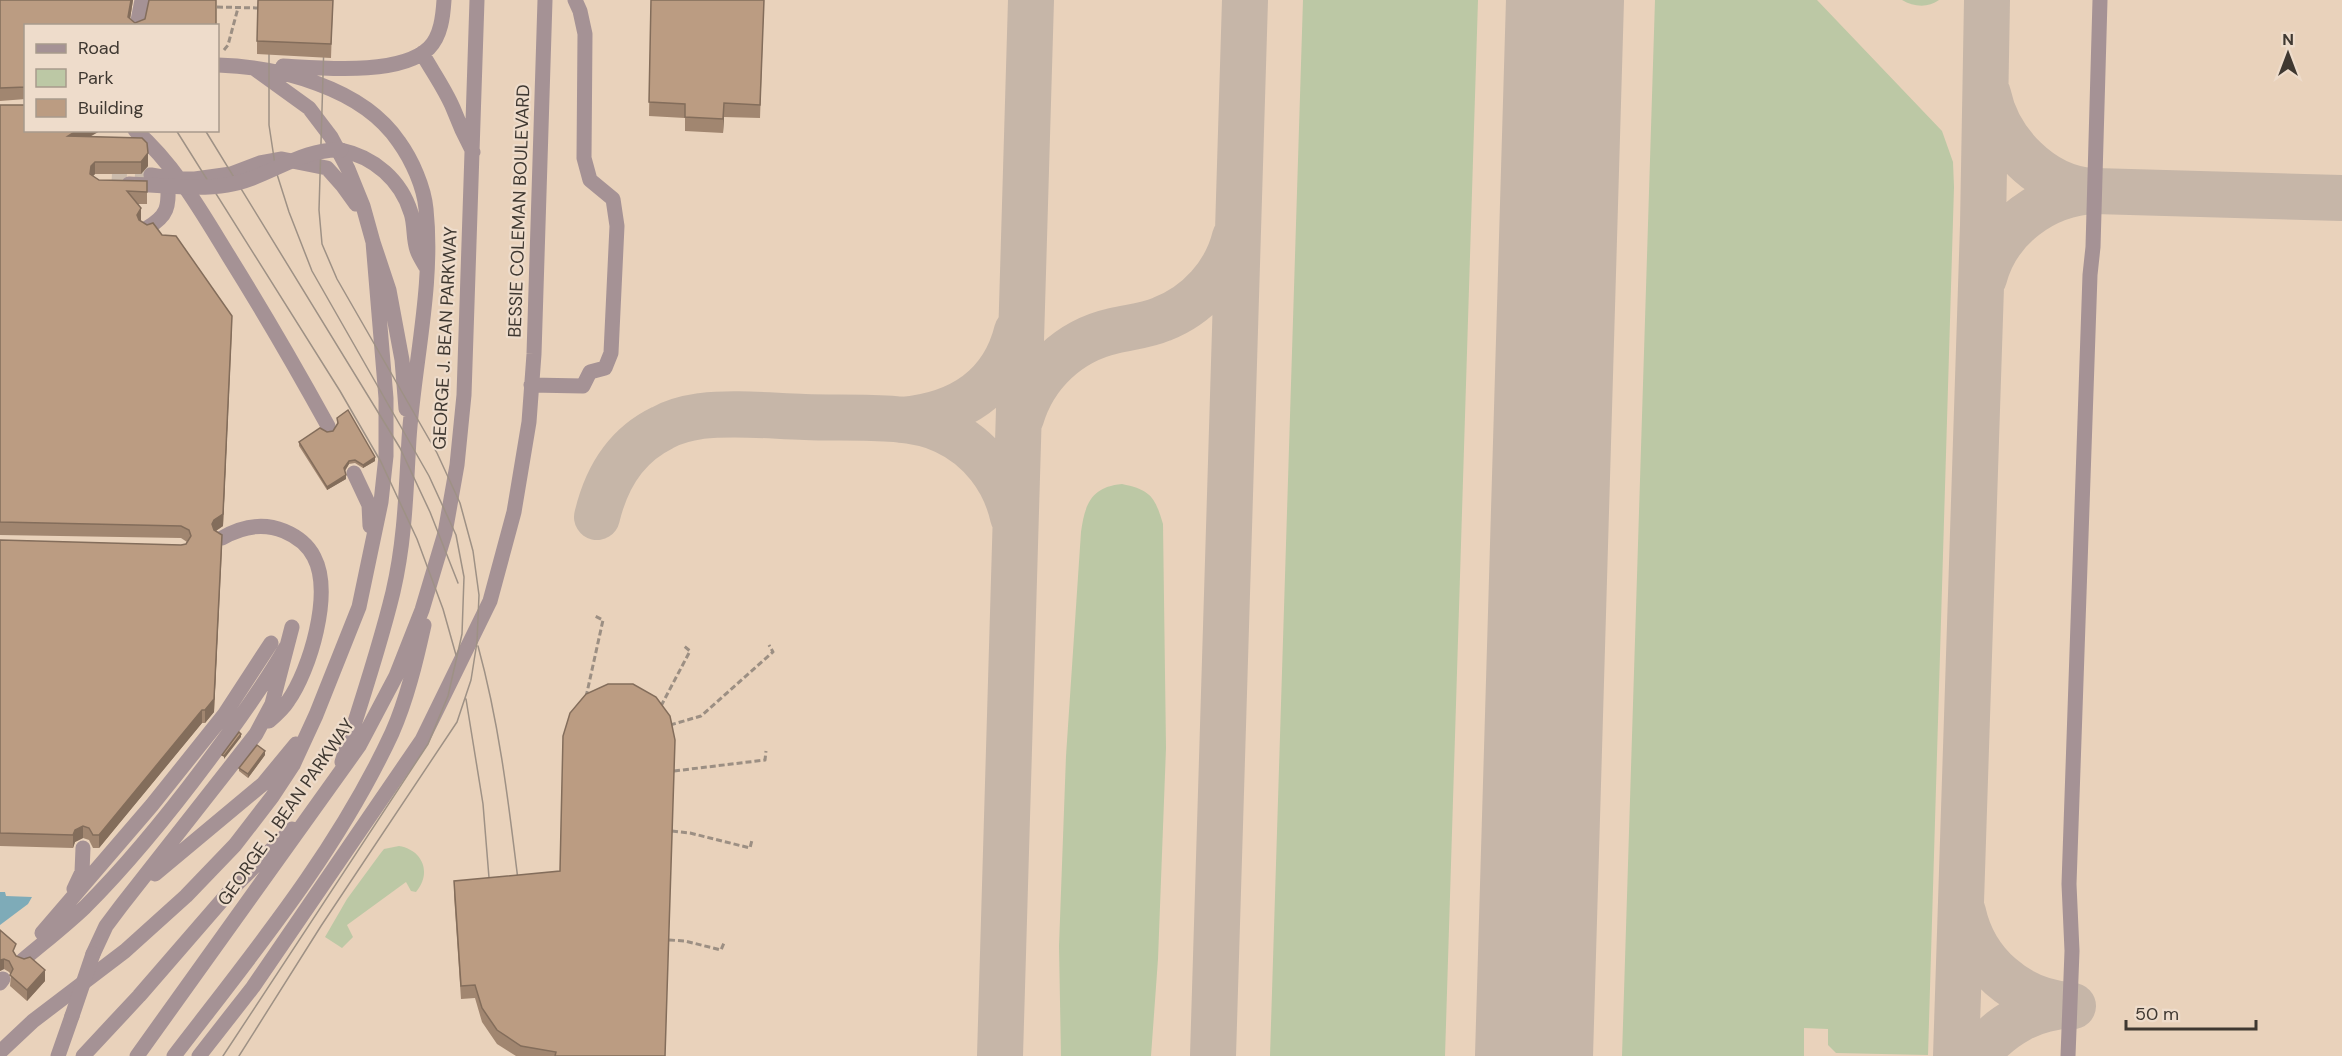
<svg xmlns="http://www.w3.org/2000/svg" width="2342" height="1056" font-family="'DM Sans',sans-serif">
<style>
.built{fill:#e9d2bb;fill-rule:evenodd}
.green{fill:#bcc8a5}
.water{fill:#7eabb8}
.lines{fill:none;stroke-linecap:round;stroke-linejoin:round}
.taxiway{stroke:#c6b6a8;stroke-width:46}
.runway{stroke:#c6b6a8;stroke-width:118}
.minor-tunnel{stroke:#cbbbac;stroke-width:15;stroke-dasharray:15 8;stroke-linecap:butt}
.path{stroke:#9c8f83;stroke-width:3;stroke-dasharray:6 3;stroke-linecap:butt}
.minor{stroke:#a59295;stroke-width:15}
.tram{stroke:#9e9185;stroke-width:1.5}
.minor-bridge{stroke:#a59295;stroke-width:15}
.wall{fill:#a18670}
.shaded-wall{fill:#836d5b}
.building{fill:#bb9c82;stroke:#836d5b;stroke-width:1.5}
.labels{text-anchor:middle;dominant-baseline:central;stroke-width:4.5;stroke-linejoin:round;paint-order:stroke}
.street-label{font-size:18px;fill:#3f3831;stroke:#eedccb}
</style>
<rect width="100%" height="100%" fill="#eedccb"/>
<path class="built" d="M0,0H2342V1056H0ZM26,26H218V130H26Z"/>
<path class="green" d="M1303,0H1478L1445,1056H1270Z
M1655,0H1817L1942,131L1953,162L1954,187L1928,1055L1836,1053L1828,1045V1029L1804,1028V1056H1622Z
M1902,0H1939C1928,8 1914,7 1902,0Z
M1122,484C1151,490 1155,497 1163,524L1166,748L1158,959L1151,1056H1061L1059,946L1066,756L1081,532C1085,504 1091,487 1122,484Z
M399,846C423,850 432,873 416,892L411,891L406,882L347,925L353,937L342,948L325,937L347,899L380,854L384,849Z"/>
<path class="water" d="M0,892H5L6,896L32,897L28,904L0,925Z"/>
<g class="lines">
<path class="taxiway" d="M1988,94C1998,142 2042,188 2092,191
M1984,278C1997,228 2044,193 2095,191L2342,198
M1021,418C1034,374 1069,341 1113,331C1129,327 1146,326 1162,319C1198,305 1226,274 1235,237
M902,420C958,415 1003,388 1017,331
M597,517C606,479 625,446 662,428C674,421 687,418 701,416C735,412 771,416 805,417C847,419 908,413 945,431C980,447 1005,480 1013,517
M1963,912C1974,963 2017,1001 2069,1005
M1000,1056L1031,0
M1213,1056L1245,0
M1532,1056L1535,1003
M1956,1056L1983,225L1987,0
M1977,1056C1999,1026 2035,1005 2073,1006"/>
<path class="runway" d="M1534,1056L1565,0"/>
<path class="minor-tunnel" d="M112,173L151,175"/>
<path class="path" d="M217,7L259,8
M224,50L228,45L238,8
M586,697L603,620L595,616
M661,706L690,651L684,646
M670,725L701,716L773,652L769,645
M674,771L765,760L766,751
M672,831L690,833L750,848L752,840
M669,940L685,941L721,950L724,943"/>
<path class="minor" d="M137,26L142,0
M422,53C432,71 445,89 453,108C459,124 465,137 473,152
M218,65C279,67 362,87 399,142C412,160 424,187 426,209C434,285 414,363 409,439C406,491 405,541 393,592C379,650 360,706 342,762
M283,66C321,68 400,76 429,48C441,36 443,16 444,0
M255,69L309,108L331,137L348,169L363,206L373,242L389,290L402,360L406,409
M135,130C175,165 201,211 228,255C263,311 296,368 328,426
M341,150C374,157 401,180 411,213C415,225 413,239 417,250C419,256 423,262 426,267
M151,175L174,179H195L231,174L260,163L282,159L327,168L343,186L356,204
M147,228C171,214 168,204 168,179
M531,385L583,386L590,372L605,368L611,353L617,226L613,199L590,180L584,158L585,34L580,11L575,0
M354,473L369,505L370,526
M222,538C241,527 262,522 284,531C296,536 308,545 314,557C333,593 310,670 288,701C283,709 276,715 269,721
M155,874L263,784L296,744
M74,889L82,872L83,848
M42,933L152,805L224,715L271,643
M93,954L106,926L121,906L256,734L272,704L292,627
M23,960C43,943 65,926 85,907C130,862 171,811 209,760C236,724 263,687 286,647
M0,983L3,979
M0,1052L33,1021L125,951L186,896L235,845L272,797L293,765L316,715L359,607L381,502L386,456V398L373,242
M58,1056L72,1016
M83,1056L139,996L230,891L292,829
M137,1056L359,746L396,676L422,610L445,533L457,465L464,395L477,0
M174,1056C253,953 337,852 392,733C407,699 416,661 424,625
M199,1056L253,987L422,740L490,601L514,512L529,422L534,354L545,0
M2068,1056L2072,951L2069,884L2090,275L2093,247L2100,0"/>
<path class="tram" d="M176,130L340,391L381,462L417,539L443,609L456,655
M205,130L400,448L430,512L458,583
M478,646C500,726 509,807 519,888
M466,699L483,804L490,890
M223,1056L428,744L448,696L462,634L464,577L456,535L429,476L312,271L289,212L276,171L269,125V39
M239,1056L321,926L457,722L471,680L477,642L479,595L473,551L460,503L437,453L337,279L322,244L319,210L324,42"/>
<path class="minor-bridge" d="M129,184C158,185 198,190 227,185C267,179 300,148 341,150
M72,1016L93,954"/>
</g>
<path class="wall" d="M0,0H133L130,19L135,23L26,26V99L0,101Z
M333,0L331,58L257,54V41Z
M648,0H764L760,118L724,117L723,133L685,131V118L649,116L651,0Z
M0,105L91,137L148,153V166L141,174H95L93,176L99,180L147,181V204H138L141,221L232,329L223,526L216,531L222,548L214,712L205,723H202L99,848H93L89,840L83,838L75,842L73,848L0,846V540L181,545L186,544L187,542L181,538L0,535Z
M337,418L375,461L363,468L355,463L349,464L345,471L346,479L327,490L299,446V442L333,431L337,424Z
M265,755L248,778L239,771V768Z
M454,881L666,1056H516L497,1044L482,1022L475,998L461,999L454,895Z
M0,930L16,956L45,981L27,1001L10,986L11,975L9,972L4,969L0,971Z"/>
<path class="shaded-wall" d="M131,0H133L129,26L128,17Z
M724,103V117L723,133V119Z
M78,130H102L68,149V136Z
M148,153V166L141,174V162Z
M95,162V174L91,178V166Z
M141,208V221L137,228V215Z
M232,316L223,526L214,532L212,524Z
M375,457V461L363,468V465Z
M349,461V464L344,472V468Z
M346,475V479L327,490V487Z
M222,535L214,712L205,723V710Z
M202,710V723L99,848V835Z
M241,734V737L224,759V756Z
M265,751V755L248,778V774Z
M83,826V838L75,842L73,848V835L75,830Z
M4,959V969L0,971V960Z
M45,970V981L27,1001V990Z"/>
<path class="building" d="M0,0H131L128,17L135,23L145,19L149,0H216V26H26V87L0,88Z
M258,0H333L331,44L257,41Z
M651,0H764L760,105L724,103L723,119L685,117V104L649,102Z
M0,105H26V130H78L68,136L142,138L147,143L148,153L141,162H95L91,166L90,174L99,180L147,181V192L127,191L141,208L137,215L139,220L147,225L153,223L162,235L176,236L232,316L223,514L214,520L212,524L214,530L222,535L214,699L205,710H202L99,835H93L89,828L83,826L75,830L73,835L0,833V540L181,545L186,544L191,536L189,530L181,526L0,522Z
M348,410L375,457L363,465L355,460L349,461L344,468L346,475L327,487L299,442L320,428L327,432L333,431L338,423L337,418Z
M608,684H633L656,697L670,716L675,740L665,1056H555L556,1052L521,1046L497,1030L482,1008L475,985L461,986L454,881L560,871L563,736L570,713L586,694Z
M239,732L241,734L224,756L222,755Z
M257,745L265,751L248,774L239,768Z
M0,930L16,944L13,951L16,956L24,959L30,957L45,970L27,990L10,975L13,969L9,961L4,959L0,960Z"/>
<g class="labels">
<g class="street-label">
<text transform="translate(519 211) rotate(-88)">BESSIE COLEMAN BOULEVARD</text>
<text transform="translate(445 338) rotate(-87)">GEORGE J. BEAN PARKWAY</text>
<text transform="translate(286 812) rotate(-55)">GEORGE J. BEAN PARKWAY</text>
</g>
</g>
<rect x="24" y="24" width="195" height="108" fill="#eedccb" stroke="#a89a8d" stroke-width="1.5"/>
<rect x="36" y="44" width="30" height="9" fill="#a59295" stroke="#a89a8d" stroke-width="1.5"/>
<text x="78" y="54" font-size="18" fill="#3f3831">Road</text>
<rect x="36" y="69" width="30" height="18" fill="#bcc8a5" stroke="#a89a8d" stroke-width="1.5"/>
<text x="78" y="84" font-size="18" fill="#3f3831">Park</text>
<rect x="36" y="99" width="30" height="18" fill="#bb9c82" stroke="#a89a8d" stroke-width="1.5"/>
<text x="78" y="114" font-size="18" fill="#3f3831">Building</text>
<g transform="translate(2288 54)" stroke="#eedccb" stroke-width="4.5" paint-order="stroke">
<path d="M0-4.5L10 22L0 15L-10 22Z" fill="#3f3831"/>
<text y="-9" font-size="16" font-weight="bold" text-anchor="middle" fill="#3f3831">N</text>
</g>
<path d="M2126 1020v9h130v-9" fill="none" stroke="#3f3831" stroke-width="3"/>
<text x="2135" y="1020" font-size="18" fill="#3f3831" stroke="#eedccb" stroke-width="4.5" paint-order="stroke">50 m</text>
</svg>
